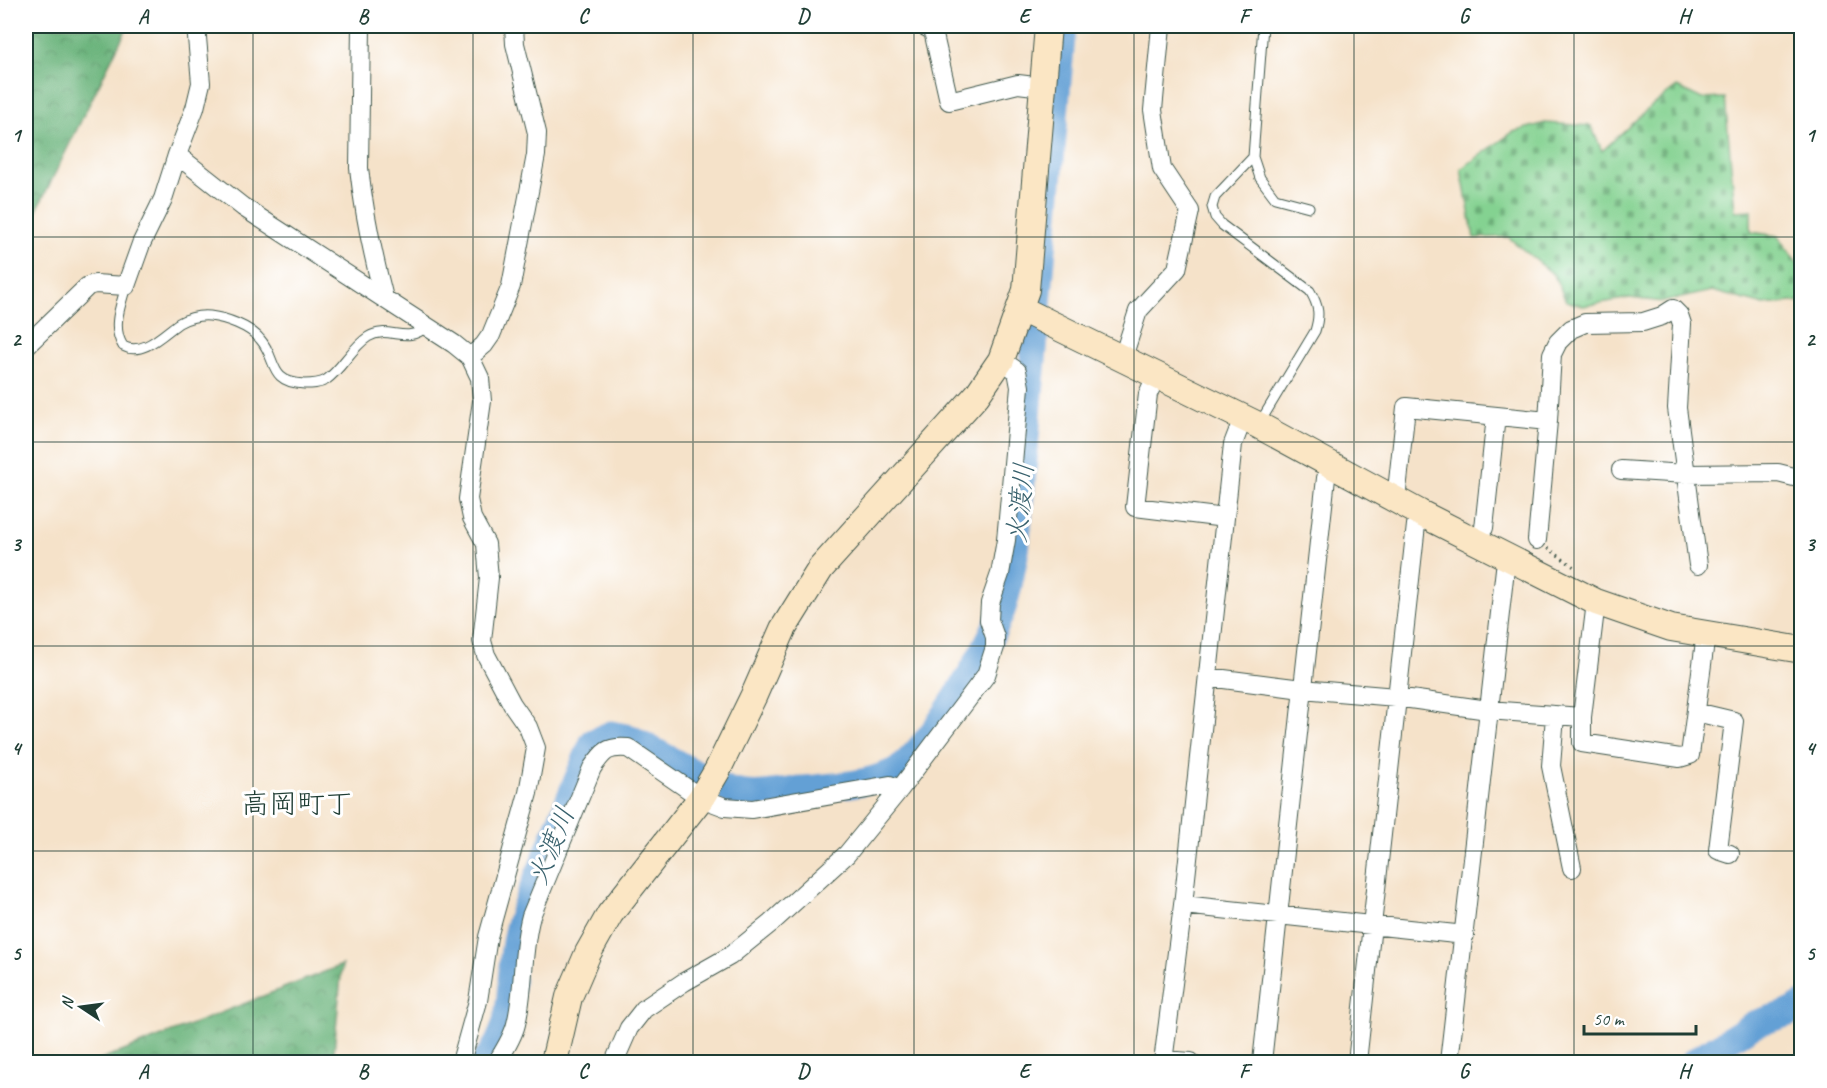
<svg xmlns="http://www.w3.org/2000/svg" width="1827" height="1088" font-family="Caveat,'Klee One',sans-serif">
<style>
.forest{fill:url(#forest-crowns);stroke:#457858;stroke-width:1.5}
.cemetery{fill:url(#cemetery-stones);stroke:#528862;stroke-width:1.5}
.lines{fill:none;stroke-linecap:round;stroke-linejoin:round}
.river{stroke:#64a0d5;stroke-width:27}
.lane-casing{stroke:#3f564a;stroke-width:11}
.street-casing{stroke:#3f564a;stroke-width:20}
.secondary-casing{stroke:#3f564a;stroke-width:28}
.path{stroke:#3f564a;stroke-width:3;stroke-dasharray:1.5 4.5;stroke-linecap:butt}
.lane{stroke:#fff;stroke-width:9}
.street{stroke:#fff;stroke-width:18}
.secondary{stroke:#fbe6c4;stroke-width:26}
.grid{fill:none;stroke:#1f3d34;stroke-width:1.5;stroke-opacity:0.55}
.labels{text-anchor:middle;dominant-baseline:central;stroke-width:6;stroke-linejoin:round;paint-order:stroke}
.water-label{font-size:27px;font-style:italic;fill:#37606c;stroke:#fff}
.quarter-label{font-size:28px;fill:#1f3d34;stroke:#fff}
.neatline{fill:none;stroke:#1f3d34;stroke-width:2}
.grid-label{font-size:20px;text-anchor:middle;font-weight:bold;fill:#1f3d34}
</style>
<defs>
<pattern id="forest-crowns" width="20" height="18" patternUnits="userSpaceOnUse" patternTransform="scale(1.5)"><rect width="20" height="18" fill="#6bb47b"/><path d="M2 6a3 3 0 1 1 6 0M12 15a3 3 0 1 1 6 0" fill="none" stroke="#579466"/></pattern>
<pattern id="cemetery-stones" width="16" height="16" patternUnits="userSpaceOnUse" patternTransform="scale(1.5)"><rect width="16" height="16" fill="#84d291"/><path d="M2 7V4a2 2 0 0 1 4 0v3zM10 15v-3a2 2 0 0 1 4 0v3z" fill="#6bac77"/></pattern>
</defs>
<rect width="100%" height="100%" fill="#fff"/>
<filter id="ink" filterUnits="userSpaceOnUse"><feTurbulence type="fractalNoise" baseFrequency=".0167" numOctaves="2"/><feDisplacementMap in="SourceGraphic" scale="12" xChannelSelector="R" yChannelSelector="G"/><feConvolveMatrix kernelMatrix="1 2 1 2 8 2 1 2 1" color-interpolation-filters="sRGB"/></filter>
<filter id="wash" filterUnits="userSpaceOnUse"><feTurbulence type="fractalNoise" baseFrequency=".008" numOctaves="4" result="noise"/><feDisplacementMap in="SourceGraphic" scale="24" xChannelSelector="R" yChannelSelector="G"/><feGaussianBlur stdDeviation="1.35" result="paint"/><feColorMatrix in="noise" values="0 0 0 0 0 0 0 0 0 0 0 0 0 0 0 0 0 1.4 0 .05"/><feComposite in="paint" operator="in"/></filter>
<g filter="url(#wash)">
<rect width="100%" height="100%" fill="#f5e2c9"/>
<path class="forest" d="M26,26H128L26,232Z
M342,965L333,1062H96Z"/>
<path class="cemetery" d="M1677,87L1702,99L1725,98L1735,211L1751,210V232L1778,236L1801,269V301L1764,305L1712,291L1663,302L1630,298L1583,306L1566,301L1554,275L1508,237L1474,238L1461,169L1513,132L1545,123L1591,126L1602,151L1651,106Z"/>
<g class="lines">
<path class="river" d="M723,788C748,800 777,792 804,789C833,786 865,785 893,772C926,757 991,644 1003,608C1009,590 1012,569 1016,550L1063,26
M484,1062C519,1026 506,977 517,932C522,909 534,886 543,864C559,823 576,782 593,742L611,734L631,738L699,775
M1693,1062L1754,1024L1789,1013L1802,1005"/>
</g>
</g>
<g filter="url(#ink)">
<g class="lines">
<g class="lane-casing">
<path id="lane" d="M1253,157L1260,178L1275,198L1309,207
M126,286C121,305 111,327 123,346C143,357 164,333 179,323C188,318 200,315 210,316C226,318 249,326 260,339C278,359 267,382 304,384C312,384 319,384 326,380C342,369 351,348 368,337C389,324 406,346 427,326
M1259,424L1315,331C1320,315 1319,306 1310,291L1222,225L1215,217L1212,207L1215,197L1253,157L1263,26"/>
</g>
<g class="street-casing">
<path id="street" d="M361,26L359,168C364,212 373,256 384,298
M924,26L933,31L949,101L1018,84L1043,87
M177,155L243,207L454,344L470,357L480,378L482,401L468,499L472,518L486,544L489,578L482,641L486,655L512,704L528,727L536,748L528,793L488,937L478,1001L461,1062
M26,346L88,286L95,284L126,286L141,244L163,199L177,155L195,108L201,83L196,26
M470,357L484,345L491,335L511,286L536,155L537,133L515,44L514,26
M1123,357L1138,311L1177,269L1190,211L1162,169L1153,110L1161,26
M1157,374L1148,394L1135,507L1225,518
M1621,470L1686,474L1778,473L1802,479
M1396,500L1406,407L1548,421
M1484,528L1496,416
M1537,540L1548,421L1552,354L1558,342L1571,329L1585,323L1643,322L1662,316L1673,309L1679,315L1682,324L1677,408L1698,565
M1596,602L1582,717V743L1680,758L1690,755L1706,634
M1208,677L1302,689L1396,697L1488,710L1582,717
M1696,712L1734,721L1718,850L1730,854
M1555,716L1551,766L1572,868
M1183,905L1465,935
M1164,1060L1191,1062
M497,1062C504,1051 513,1037 516,1024C525,989 521,952 531,916L592,768C603,752 607,746 628,748L701,798L725,807L752,809L890,785L900,789
M614,1062L629,1028L644,1009L684,982L730,956L771,923L847,854L900,789L986,675L995,647V637L989,620L990,603L1000,574L1006,540L1020,387L1017,371L1001,360
M1163,1062L1183,905L1233,444L1243,418
M1262,1062L1326,478L1333,464
M1357,1062L1416,525L1420,513
M1449,1062L1505,569L1510,559"/>
</g>
<g class="secondary-casing">
<path id="secondary" d="M1021,309L1258,425L1420,513L1596,602L1671,628L1802,650
M554,1062L569,997L588,953L610,914L701,798L717,771L754,695L783,629L821,568L977,395L1001,360L1026,290L1048,26"/>
</g>
<path class="path" d="M1548,548L1574,567"/>
<use href="#lane" class="lane"/>
<use href="#street" class="street"/>
<use href="#secondary" class="secondary"/>
</g>
</g>
<path class="grid" d="M253,26V1062M473,26V1062M693,26V1062M914,26V1062M1134,26V1062M1354,26V1062M1574,26V1062M26,237H1802M26,442H1802M26,646H1802M26,851H1802"/>
<g class="labels">
<g class="water-label">
<text transform="translate(1020 503) rotate(-84)">火渡川</text>
<text transform="translate(551 846) rotate(-68)">火渡川</text>
</g>
<g class="quarter-label">
<text x="297" y="803">高岡町丁</text>
</g>
</g>
<rect width="1827" height="1088" fill="none" stroke="#fff" stroke-width="66"/>
<g transform="translate(81 1007) rotate(283)" stroke="#ffffff" stroke-width="4.5" paint-order="stroke">
<path d="M0-4.5L10 22L0 15L-10 22Z" fill="#1f3d34"/>
<text y="-9" font-size="16" font-weight="bold" text-anchor="middle" fill="#1f3d34">N</text>
</g>
<path d="M1584 1025v9h112v-9" fill="none" stroke="#1f3d34" stroke-width="3"/>
<text x="1593" y="1025" font-size="18" fill="#1f3d34" stroke="#ffffff" stroke-width="4.5" paint-order="stroke">50 m</text>
<rect x="33" y="33" width="1761" height="1022" class="neatline"/>
<g class="grid-label">
<text x="143" y="23">A</text>
<text x="363" y="23">B</text>
<text x="583" y="23">C</text>
<text x="803" y="23">D</text>
<text x="1024" y="23">E</text>
<text x="1244" y="23">F</text>
<text x="1464" y="23">G</text>
<text x="1684" y="23">H</text>
<text x="16" y="142">1</text>
<text x="1810" y="142">1</text>
<text x="16" y="346">2</text>
<text x="1810" y="346">2</text>
<text x="16" y="551">3</text>
<text x="1810" y="551">3</text>
<text x="16" y="755">4</text>
<text x="1810" y="755">4</text>
<text x="16" y="960">5</text>
<text x="1810" y="960">5</text>
<text x="143" y="1078">A</text>
<text x="363" y="1078">B</text>
<text x="583" y="1078">C</text>
<text x="803" y="1078">D</text>
<text x="1024" y="1078">E</text>
<text x="1244" y="1078">F</text>
<text x="1464" y="1078">G</text>
<text x="1684" y="1078">H</text>
</g>
</svg>
